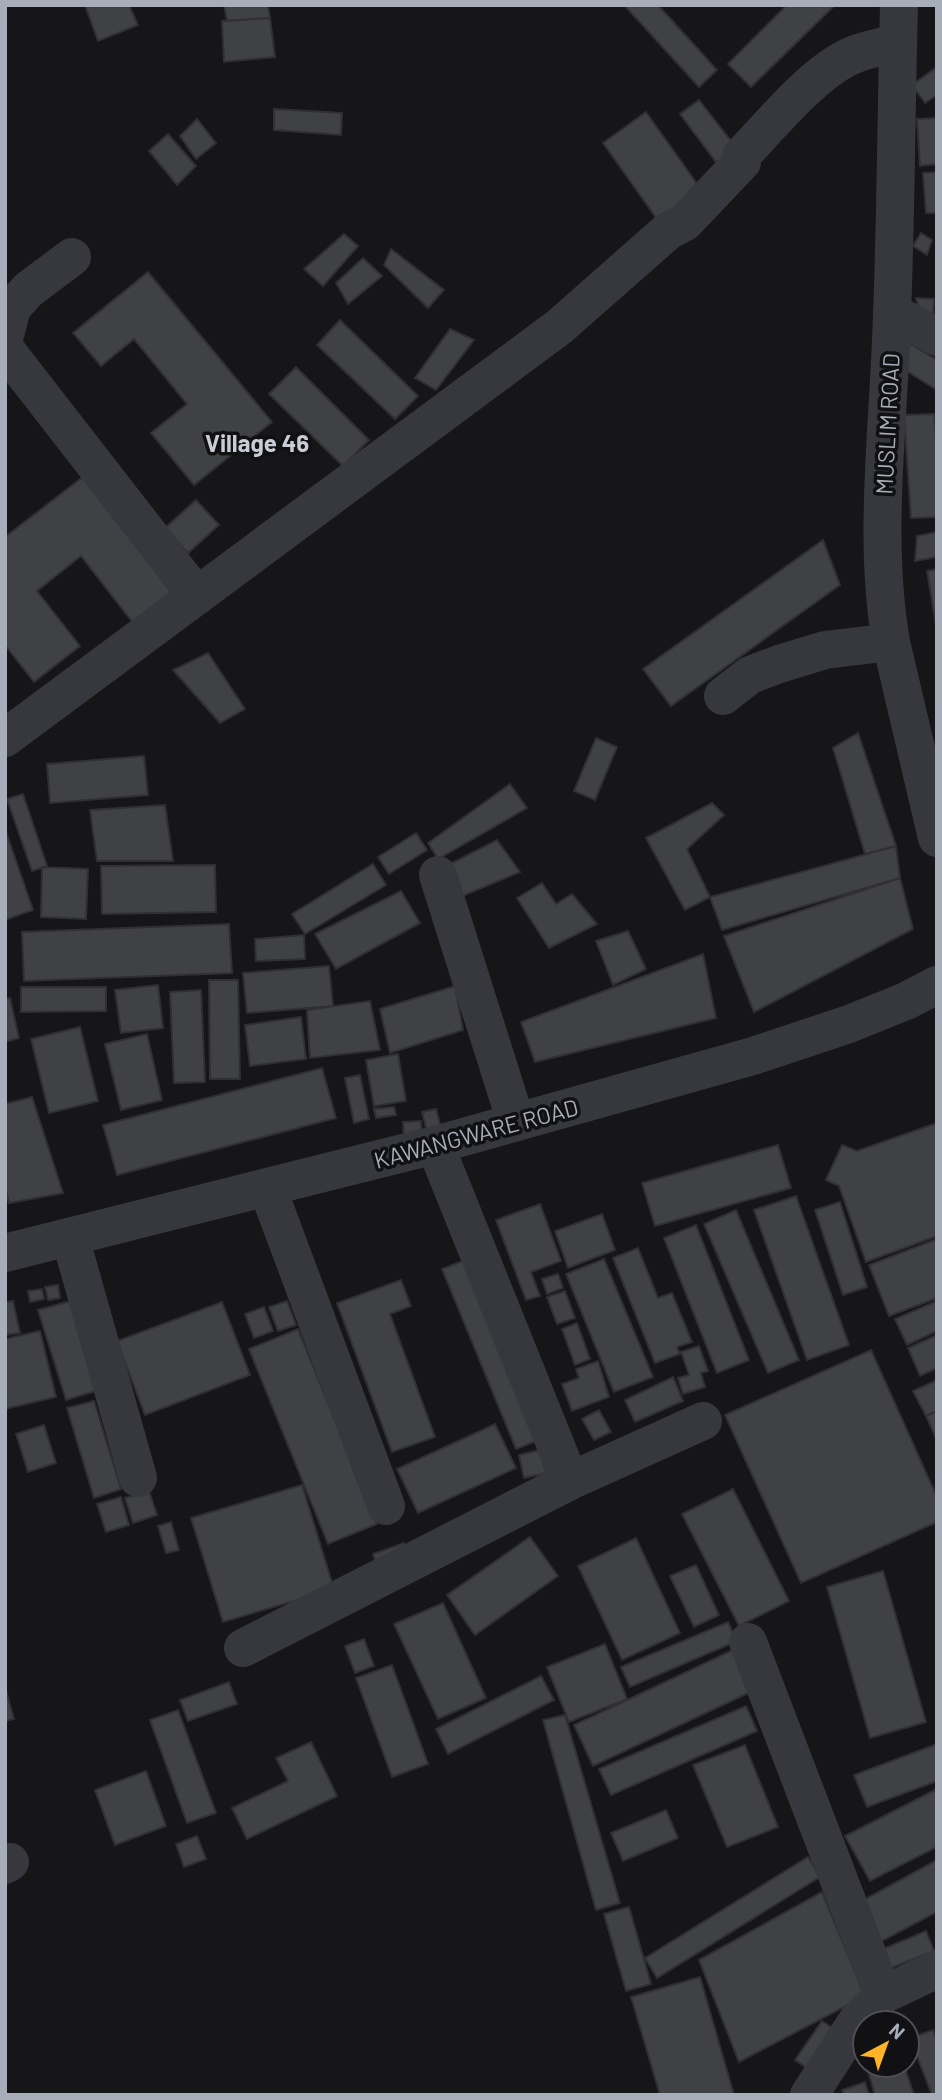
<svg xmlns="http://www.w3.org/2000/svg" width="942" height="2100" font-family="Barlow,sans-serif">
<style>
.building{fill:#404145;stroke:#303034;stroke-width:2}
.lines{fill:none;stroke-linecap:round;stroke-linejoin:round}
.minor{stroke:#37383e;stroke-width:38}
.labels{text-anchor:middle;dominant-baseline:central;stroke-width:7;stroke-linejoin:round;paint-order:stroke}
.street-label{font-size:23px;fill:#a7adb9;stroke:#111113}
.neighbourhood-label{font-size:24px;font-weight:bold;fill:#c8ccd5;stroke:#111113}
</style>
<rect width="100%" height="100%" fill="#161618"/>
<path class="building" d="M85,5H129L138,25L98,41Z
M224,5H268L270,18L227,21Z
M624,5H658L717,70L699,87Z
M787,5H835L751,87L728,64Z
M270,18L275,57L224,62L222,21Z
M937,67V95L925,103L912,85Z
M699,100L742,155L722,170L680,114Z
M274,109L342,113L341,135L274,130Z
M646,112L705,195L662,226L603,143Z
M937,118V164L920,166L917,119Z
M197,119L216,143L196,159L180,136Z
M168,134L196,166L177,185L149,151Z
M937,172V213H926L923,173Z
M921,233L932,240L927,255L913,246Z
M344,234L358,246L323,286L304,269Z
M391,249L444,290L428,308L384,265Z
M363,258L382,276L348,304L336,283Z
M148,272L272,422L194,485L151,433L187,404L134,339L101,366L73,333Z
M916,298L934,299L933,319L921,318Z
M340,320L418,396L395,419L317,345Z
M450,329L474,340L436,390L415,378Z
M909,343L937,360V390L905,370Z
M296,367L369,440L343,466L269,394Z
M934,414L937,452V517L911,518L904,415Z
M88,473L179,589L134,624L81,556L37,591L80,646L34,682L5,645V537Z
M196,500L219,525L188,553L165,528Z
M937,532V557L915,561L917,536Z
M823,540L840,585L671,706L643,669Z
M937,569V631L927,571Z
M208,653L245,709L220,723L173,670Z
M858,733L896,846L865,854L833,748Z
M596,738L617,747L595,800L574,791Z
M144,756L148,795L50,803L47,764Z
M510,784L527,808L438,859L428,843Z
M23,794L47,866L32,871L7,799Z
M712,803L724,815L687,849L710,897L685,910L646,838Z
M165,805L173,861H97L90,810Z
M5,829L33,910L5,920Z
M416,833L427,850L389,874L378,857Z
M497,840L520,872L460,897L446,866Z
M896,846L900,878L722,930L710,897Z
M373,864L386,885L305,934L292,914Z
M215,865L216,912L102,914L101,866Z
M42,867L88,869L86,919L41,917Z
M900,878L913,929L754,1012L724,936Z
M542,883L556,904L572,894L597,924L549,948L517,898Z
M401,891L420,923L336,969L315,934Z
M229,924L232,973L24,981L22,932Z
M628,931L646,969L613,985L596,941Z
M304,935L305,959L256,961L255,939Z
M703,954L716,1018L535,1062L521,1022Z
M329,966L333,1006L247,1013L243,973Z
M209,980H238L240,1079H210Z
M158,985L163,1028L121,1033L115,990Z
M455,986L463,1030L390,1053L380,1009Z
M21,987H106V1011L21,1012Z
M201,990L205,1082L174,1083L170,992Z
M10,998L19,1038L5,1042V999Z
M370,1001L380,1050L310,1058L307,1010Z
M301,1017L306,1059L250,1066L245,1025Z
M80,1027L98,1101L49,1113L31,1039Z
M147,1034L162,1100L121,1110L105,1044Z
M398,1054L406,1101L374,1106L366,1060Z
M322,1068L336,1118L117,1175L103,1125Z
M360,1075L369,1119L354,1123L345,1078Z
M32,1097L63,1193L9,1203L5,1187V1104Z
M394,1107L396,1115L376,1118L374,1109Z
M436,1109L442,1132L428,1136L422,1112Z
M421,1121L422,1139H404L403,1122Z
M937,1123V1236L866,1262L839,1186L826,1180L842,1145L857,1151Z
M778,1145L791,1188L655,1226L642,1183Z
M796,1196L849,1345L807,1360L754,1210Z
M840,1202L867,1287L843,1295L815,1210Z
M540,1204L561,1261L531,1272L540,1296L526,1300L496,1220Z
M736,1210L799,1360L768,1373L704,1224Z
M602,1214L615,1250L568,1268L555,1231Z
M696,1225L749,1360L717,1373L664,1238Z
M937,1239V1298L889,1316L869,1265Z
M638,1248L658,1298L672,1293L692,1342L677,1347L680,1354L655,1363L613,1258Z
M470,1258L544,1438L516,1449L442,1269Z
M604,1259L653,1377L614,1392L566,1274Z
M558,1274L563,1288L547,1294L542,1279Z
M401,1280L411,1306L390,1314L435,1437L392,1452L337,1303Z
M58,1285L60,1298L48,1300L45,1287Z
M42,1289L44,1299L30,1302L28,1291Z
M565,1291L575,1318L557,1324L547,1297Z
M13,1301L20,1333L5,1335V1302Z
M71,1301L99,1390L66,1400L38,1310Z
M287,1301L296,1325L278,1331L269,1307Z
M937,1301V1331L907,1345L895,1319Z
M222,1302L250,1375L145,1415L117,1341Z
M264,1307L273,1331L254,1338L245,1314Z
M577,1323L590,1359L575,1365L562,1329Z
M298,1329L377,1524L328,1544L249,1349Z
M40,1331L56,1397L5,1409V1339Z
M937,1335V1368L920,1376L908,1348Z
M699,1346L708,1371L701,1373L705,1387L683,1394L678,1378L689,1375L681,1352Z
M871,1350L937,1497V1522L801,1583L725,1415Z
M598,1361L609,1397L572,1411L562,1384L579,1378L576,1369Z
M673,1377L683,1401L635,1422L625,1400Z
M937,1380V1411L926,1416L913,1391Z
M94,1401L121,1489L94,1498L67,1408Z
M599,1410L611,1432L594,1440L582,1419Z
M937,1411V1440L926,1416Z
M495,1424L516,1468L418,1513L397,1469Z
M44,1425L56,1463L28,1472L16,1434Z
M540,1450L546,1473L524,1478L519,1455Z
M302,1485L334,1589L223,1622L191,1518Z
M733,1489L789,1601L739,1626L682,1514Z
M149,1491L157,1515L133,1523L125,1498Z
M121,1497L129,1525L106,1532L97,1504Z
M171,1522L179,1550L166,1553L158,1526Z
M530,1537L558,1576L475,1635L447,1595Z
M636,1538L680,1633L622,1660L578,1566Z
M404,1543L409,1554L377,1566L373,1554Z
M696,1565L719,1615L694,1627L670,1576Z
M883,1571L926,1722L870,1738L827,1587Z
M443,1603L486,1698L438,1719L394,1624Z
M728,1622L737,1641L630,1687L621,1667Z
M364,1639L374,1666L355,1673L345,1646Z
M605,1644L627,1699L569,1722L547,1667Z
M739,1647L759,1688L593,1766L574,1725Z
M392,1665L428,1764L392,1777L356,1678Z
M541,1676L554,1700L448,1754L436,1729Z
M229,1682L237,1704L188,1721L180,1700Z
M5,1687L14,1719L5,1721Z
M746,1706L757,1731L611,1795L599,1769Z
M178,1710L216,1813L187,1823L150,1720Z
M565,1715L620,1903L596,1910L543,1720Z
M311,1742L337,1796L247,1839L232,1808L288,1781L276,1758Z
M937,1744V1781L867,1807L854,1775Z
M745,1745L778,1827L727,1847L693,1765Z
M146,1771L166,1826L115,1845L95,1790Z
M937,1789V1847L870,1881L845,1836Z
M666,1810L678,1838L623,1861L611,1833Z
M197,1836L206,1859L184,1867L176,1844Z
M808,1857L820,1877L657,1978L645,1958Z
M937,1860V1912L882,1941L860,1902Z
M822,1892L865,1996L739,2062L699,1960Z
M629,1907L651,1984L626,1991L604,1914Z
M926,1931L934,1951L891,1968L883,1949Z
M700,1977L734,2095H660L631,1997Z
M822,2021L834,2029L807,2068L795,2060Z
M933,2030L937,2040V2095H932L910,2038Z
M866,2065H904L914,2095H875Z
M865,2082L869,2095H844L842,2090Z"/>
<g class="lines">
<path class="minor" d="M899,5C896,117 896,229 891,340C887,440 874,543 891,642L937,838
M892,312L937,337
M5,335L12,308L28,290L72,257
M5,349L197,596
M723,696L750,675L779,664L825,650L891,642
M5,738L559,327L668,231L685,222L742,162V155C770,126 814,72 851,56C865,49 883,47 898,43
M438,875L516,1122
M435,1145L570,1481L703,1421
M267,1187L386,1506
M70,1237L138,1478
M5,1253L435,1145L753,1056L849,1024L906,1001L937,985
M748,1642L883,1995
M243,1648L570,1481
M5,1865L10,1862
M809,2095L857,2021L883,1995L937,1969"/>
</g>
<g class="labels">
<g class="street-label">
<text transform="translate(887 424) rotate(-87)">MUSLIM ROAD</text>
<text transform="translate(476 1133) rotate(-15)">KAWANGWARE ROAD</text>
</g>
<g class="neighbourhood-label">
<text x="257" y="442">Village 46</text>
</g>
</g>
<rect width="942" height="2100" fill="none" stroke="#a7adb9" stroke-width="14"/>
<g transform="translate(886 2044) rotate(41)"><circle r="33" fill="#111113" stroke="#4d4f55" stroke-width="2"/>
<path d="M0-5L12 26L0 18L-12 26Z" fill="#ffb427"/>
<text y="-10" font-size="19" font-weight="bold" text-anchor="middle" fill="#a7adb9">N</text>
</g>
</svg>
